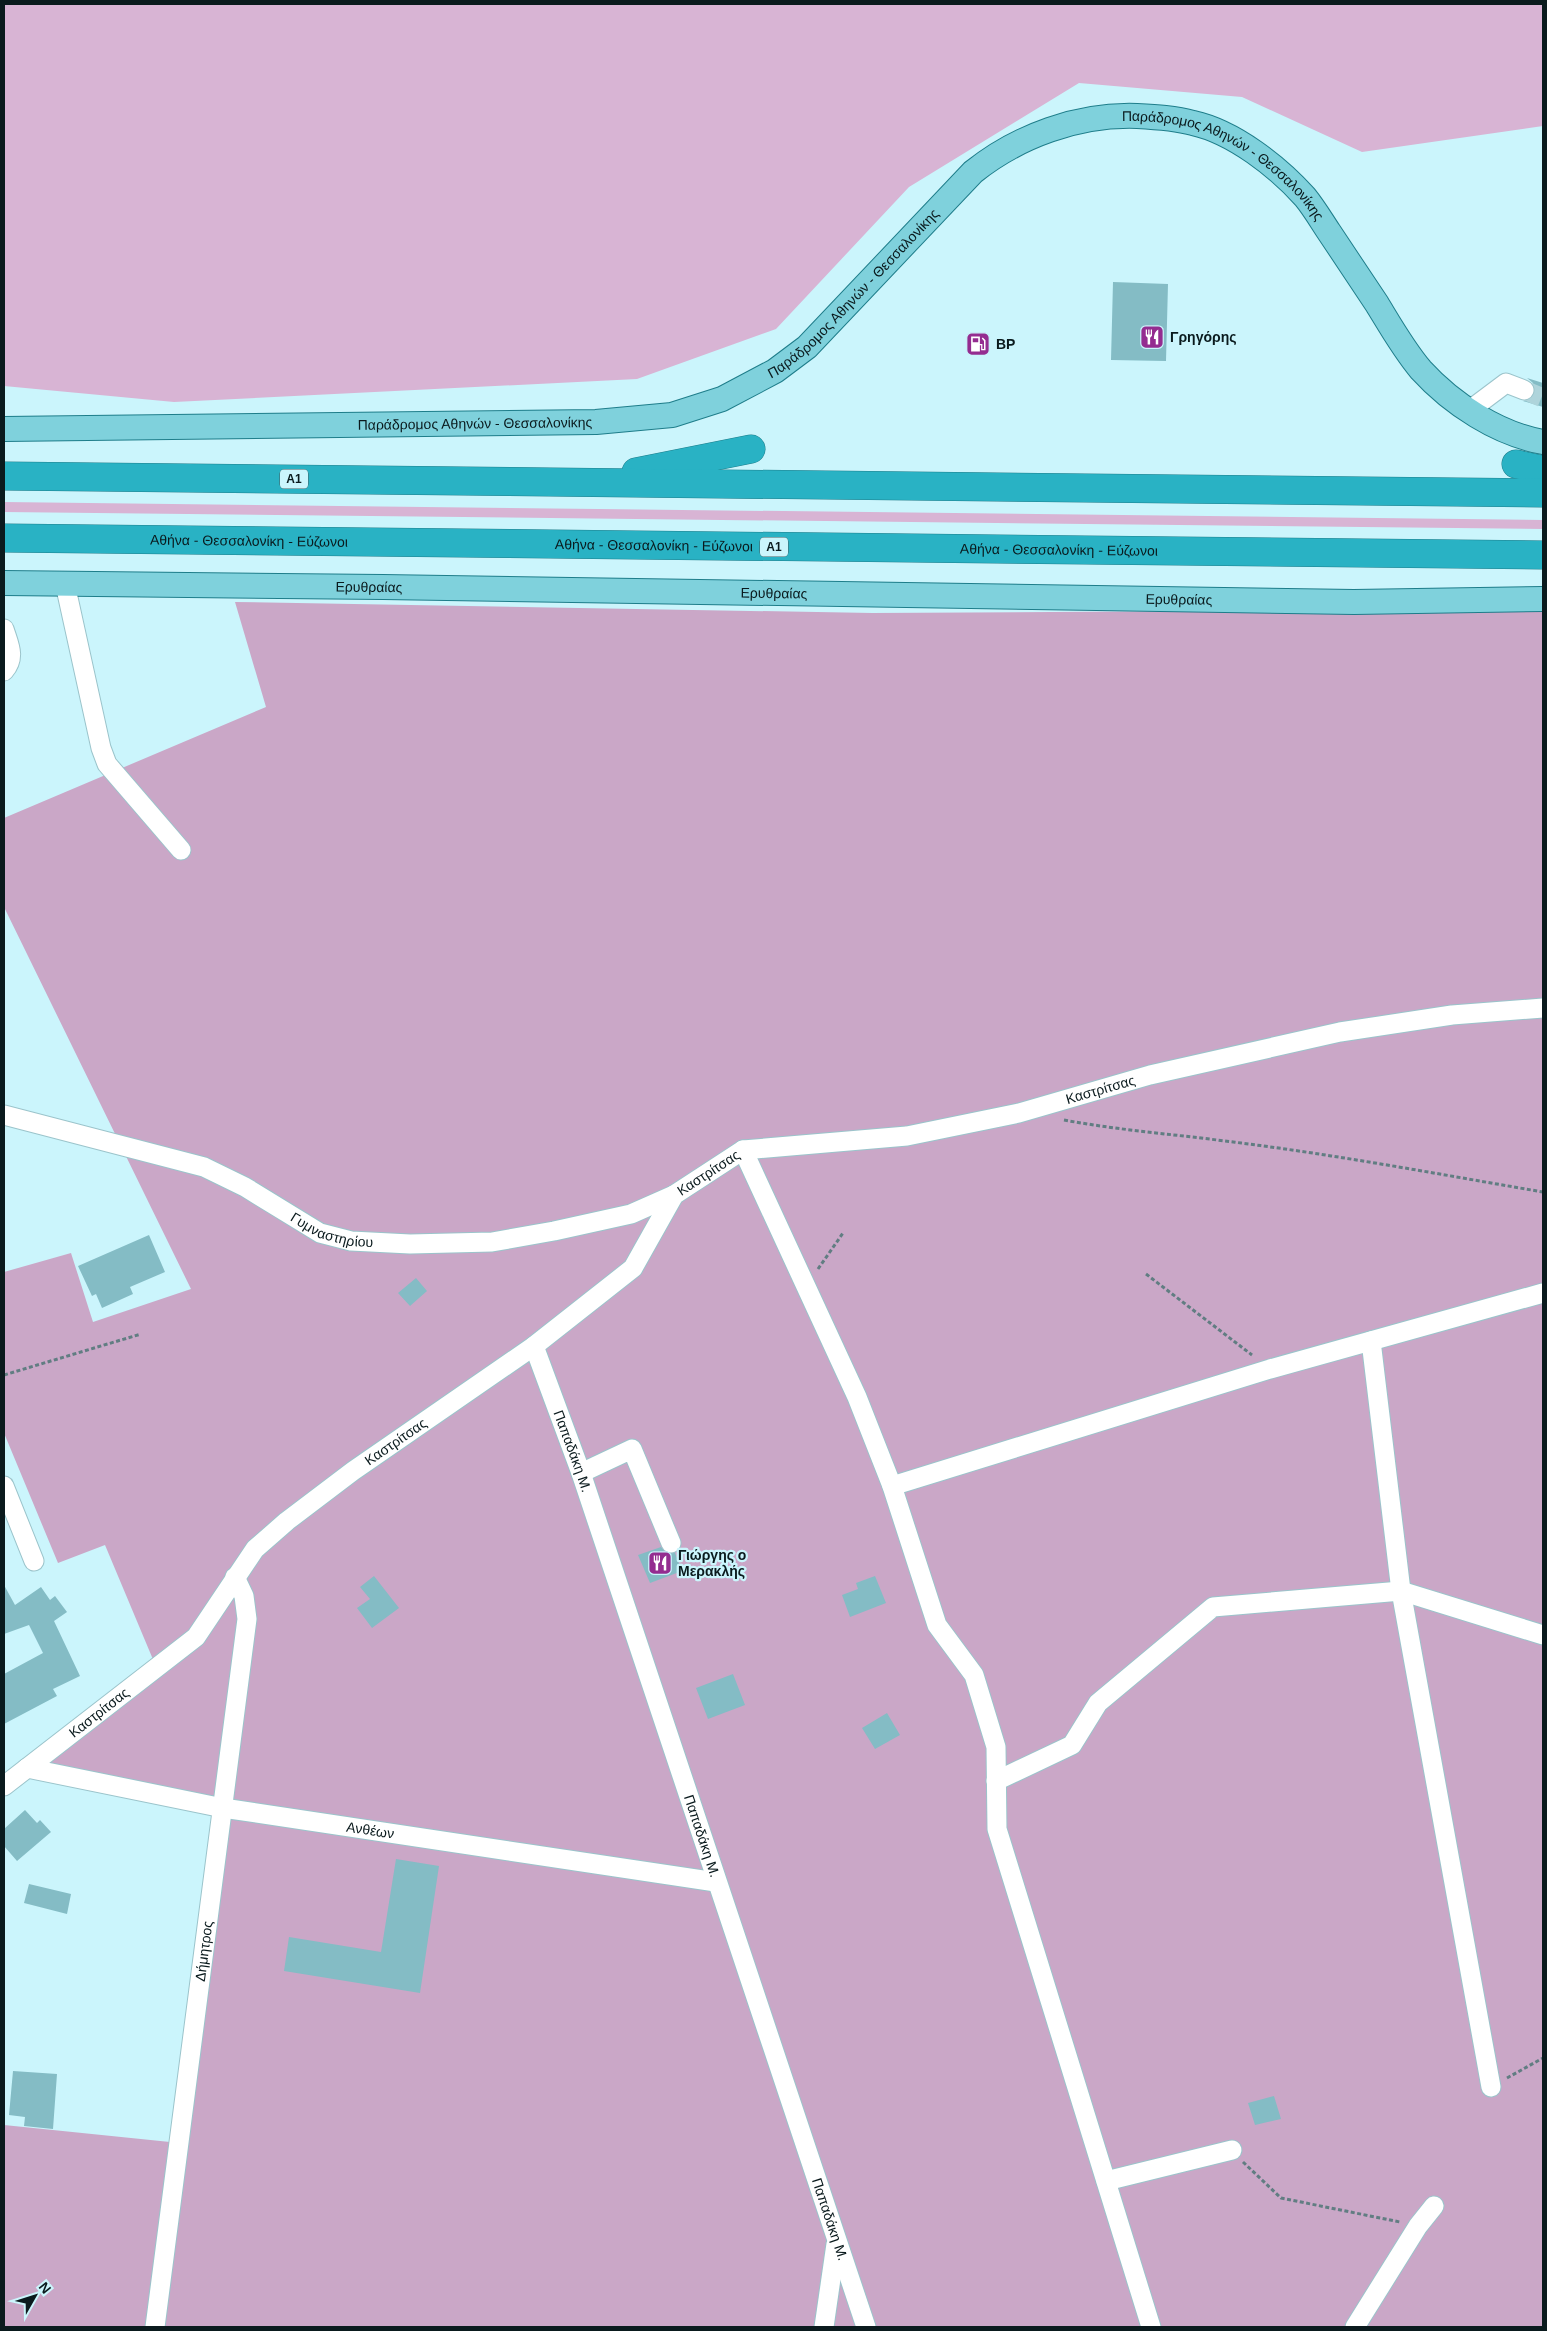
<svg xmlns="http://www.w3.org/2000/svg" width="1547" height="2331" font-family="Helvetica,sans-serif">
<style>
.green{fill:#d8b4d4}
.forest{fill:#caa7c7}
.building{fill:#84bcc5}
.lines{fill:none;stroke-linecap:round;stroke-linejoin:round}
.minor-tunnel{stroke:#aed4db;stroke-width:19;stroke-dasharray:19 9;stroke-linecap:butt}
.minor-casing{stroke:#9bc4cb;stroke-width:21}
.major-casing{stroke:#1e7d8a;stroke-width:26}
.highway-casing{stroke:#1e7d8a;stroke-width:29}
.path{stroke:#617d82;stroke-width:3;stroke-dasharray:4 2.5;stroke-linecap:butt}
.minor{stroke:#fff;stroke-width:19}
.major{stroke:#7fd1dc;stroke-width:24}
.highway{stroke:#29b2c4;stroke-width:28}
.labels{text-anchor:middle;dominant-baseline:central;stroke-width:4.5;stroke-linejoin:round;paint-order:stroke}
.shield{fill:#cbf5fc;stroke:#445c60;stroke-width:1}
.shield-label{font-size:12px;font-weight:bold;fill:#0a1a1d}
.street-label{font-size:14px;fill:#0a1a1d;stroke:#cbf5fc}
.poi-label{font-size:14px;font-weight:bold;fill:#0a1a1d;stroke:#cbf5fc;text-anchor:start}
</style>
<rect width="100%" height="100%" fill="#cbf5fc"/>
<path class="green" d="M4,4H1543V126L1362,152L1242,97L1079,83L909,187L776,329L637,379L174,402L4,386Z
M4,502L1543,520V529L4,512Z"/>
<path class="forest" d="M235,602L872,613L1543,609V2327H4V2125L170,2142L220,1806L29,1767L157,1669L105,1545L58,1563L4,1433V1272L71,1253L93,1322L191,1289L4,907V818L266,707Z"/>
<path class="building" d="M1113,282L1168,284L1166,361L1111,360Z
M1527,378L1543,383V407L1523,401L1531,399L1535,394L1533,383Z
M149,1235L165,1272L130,1287L133,1294L102,1308L96,1294L92,1296L78,1266Z
M416,1278L427,1291L410,1306L398,1293Z
M661,1547L665,1552L675,1553L682,1571L650,1583L638,1555Z
M374,1576L399,1608L372,1628L357,1608L370,1599L360,1587Z
M875,1576L886,1603L850,1617L842,1595L858,1589L856,1583Z
M4,1585L15,1605L41,1587L50,1600L55,1596L67,1612L54,1621L80,1676L53,1689L57,1696L4,1724V1674L43,1653L29,1625L4,1634Z
M733,1674L745,1705L708,1719L696,1688Z
M887,1713L900,1735L875,1749L862,1728Z
M25,1810L37,1823L40,1820L51,1832L17,1861L4,1846V1829Z
M396,1859L439,1866L420,1993L284,1971L289,1937L381,1952Z
M29,1884L71,1894L67,1914L24,1903Z
M13,2071L57,2074L53,2129L24,2126L25,2117L9,2115Z
M1274,2096L1281,2119L1255,2125L1248,2103Z"/>
<g class="lines">
<path class="minor-tunnel" d="M1524,390L1543,398"/>
<g class="minor-casing">
<g id="minor">
<path d="M1470,410L1506,383L1524,390"/>
<path d="M65,584L101,748L107,764L181,850"/>
<path d="M4,629C9,645 16,657 4,671"/>
<path id="s1" d="M4,1115L204,1167L245,1187L320,1233L351,1241L410,1244L492,1242L554,1231L631,1214L674,1195"/>
<path d="M743,1150L857,1397L892,1486L937,1625L974,1675L996,1747L997,1829L1151,2327"/>
<path d="M1371,1341L1401,1591L1491,2087"/>
<path id="s2" d="M534,1346L581,1473L866,2327"/>
<path d="M581,1473L632,1449L671,1543"/>
<path d="M4,1486L34,1561"/>
<path d="M892,1486L1270,1369L1543,1293"/>
<path id="s3" d="M27,1768L223,1808L716,1882"/>
<path d="M996,1781L1072,1745L1098,1703L1213,1607L1401,1591L1543,1635"/>
<path id="s4" d="M4,1786L196,1637L255,1549L287,1521L353,1471L534,1346L633,1268L674,1195L743,1150L907,1136L1019,1113L1150,1075L1340,1032L1452,1015L1543,1008"/>
<path d="M1106,2181L1232,2150"/>
<path id="s5" d="M155,2327L247,1619L244,1596L235,1577"/>
<path d="M824,2327L836,2244"/>
<path d="M1355,2327L1418,2226L1434,2206"/>
</g>
</g>
<g class="major-casing">
<g id="major">
<path id="s6" d="M4,429L596,422L672,415L722,399L775,371L807,347L973,172C1018,136 1078,114 1137,116C1156,117 1175,118 1193,123C1234,132 1278,167 1305,197C1314,208 1321,220 1329,232C1345,256 1361,280 1377,304C1391,327 1404,350 1421,370C1452,404 1498,434 1543,442"/>
<path id="s7" d="M4,583L383,587L1354,602L1543,599"/>
</g>
</g>
<g class="highway-casing">
<g id="highway">
<path d="M1516,464L1543,470"/>
<path d="M636,472L751,449"/>
<path d="M4,476L1543,493"/>
<path id="s8" d="M4,538L1543,555"/>
</g>
</g>
<path class="path" d="M1064,1120C1118,1130 1171,1134 1225,1141C1332,1154 1438,1174 1543,1192
M818,1269L843,1233
M1146,1274L1252,1355
M4,1375L141,1334
M1507,2078L1543,2058
M1243,2162L1281,2198L1400,2222"/>
<use href="#minor" class="minor"/>
<use href="#major" class="major"/>
<use href="#highway" class="highway"/>
</g>
<defs>
<g id="restaurant-square" transform="scale(1.25)"><rect x="-9" y="-9" width="18" height="18" rx="4" fill="#942c90" stroke="#cbf5fc"/><path d="M-5-6h1v4h1v-4h1v4h1v-4h1v5L-1.5 .5V6h-2V.5L-5-1ZM5-6V6H3V1.5H1.5Q1.5-4 5-6Z" fill="#fff"/></g>
<g id="fuel-square" transform="scale(1.25)"><rect x="-9" y="-9" width="18" height="18" rx="4" fill="#942c90" stroke="#cbf5fc"/><path d="M-5.5-6h7V0h2V4h1.3V-2.5L3-4.5l.8-.8L6-3V5H2.5V1h-1V6h-7ZM-4.2-4.7v3.2H.2V-4.7Z" fill="#fff"/></g>
</defs>
<g fill-rule="evenodd">
<use href="#restaurant-square" x="1152" y="337"/>
<use href="#fuel-square" x="978" y="344"/>
<use href="#restaurant-square" x="660" y="1563"/>
</g>
<g class="labels">
<g class="shield">
<rect x="280" y="469.5" width="28" height="19" rx="4"/>
<rect x="760" y="537.5" width="28" height="19" rx="4"/>
</g>
<g class="shield-label">
<text x="294" y="479">Α1</text>
<text x="774" y="547">Α1</text>
</g>
<g class="street-label">
<text stroke="none"><textPath href="#s6" startOffset="1341">Παράδρομος Αθηνών - Θεσσαλονίκης</textPath></text>
<text stroke="none"><textPath href="#s6" startOffset="891">Παράδρομος Αθηνών - Θεσσαλονίκης</textPath></text>
<text stroke="none"><textPath href="#s6" startOffset="471">Παράδρομος Αθηνών - Θεσσαλονίκης</textPath></text>
<text stroke="none"><textPath href="#s8" startOffset="245">Αθήνα - Θεσσαλονίκη - Εύζωνοι</textPath></text>
<text stroke="none"><textPath href="#s8" startOffset="650">Αθήνα - Θεσσαλονίκη - Εύζωνοι</textPath></text>
<text stroke="none"><textPath href="#s8" startOffset="1055">Αθήνα - Θεσσαλονίκη - Εύζωνοι</textPath></text>
<text stroke="none"><textPath href="#s7" startOffset="365">Ερυθραίας</textPath></text>
<text stroke="none"><textPath href="#s7" startOffset="770">Ερυθραίας</textPath></text>
<text stroke="none"><textPath href="#s7" startOffset="1175">Ερυθραίας</textPath></text>
<text stroke="none"><textPath href="#s4" startOffset="1350">Καστρίτσας</textPath></text>
<text stroke="none"><textPath href="#s4" startOffset="945">Καστρίτσας</textPath></text>
<text stroke="none"><textPath href="#s1" startOffset="351">Γυμναστηρίου</textPath></text>
<text stroke="none"><textPath href="#s4" startOffset="526">Καστρίτσας</textPath></text>
<text stroke="none"><textPath href="#s2" startOffset="112">Παπαδάκη Μ.</textPath></text>
<text stroke="none"><textPath href="#s4" startOffset="120">Καστρίτσας</textPath></text>
<text stroke="none"><textPath href="#s3" startOffset="349">Ανθέων</textPath></text>
<text stroke="none"><textPath href="#s2" startOffset="518">Παπαδάκη Μ.</textPath></text>
<text stroke="none"><textPath href="#s5" startOffset="379">Δήμητρος</textPath></text>
<text stroke="none"><textPath href="#s2" startOffset="922">Παπαδάκη Μ.</textPath></text>
</g>
<g class="poi-label">
<text x="1170" y="337">Γρηγόρης</text>
<text x="996" y="344">BP</text>
<text x="678" y="1555">Γιώργης ο<tspan x="678" dy="16">Μερακλής</tspan></text>
</g>
</g>
<rect width="1547" height="2331" fill="none" stroke="#0a1a1d" stroke-width="10"/>
<g transform="translate(35 2296) rotate(51)" stroke="#cbf5fc" stroke-width="4" paint-order="stroke">
<path d="M0-4L9 19L0 12L-9 19Z" fill="#0a1a1d"/>
<text y="-8" font-size="14" font-weight="bold" text-anchor="middle" fill="#0a1a1d">N</text>
</g>
</svg>
